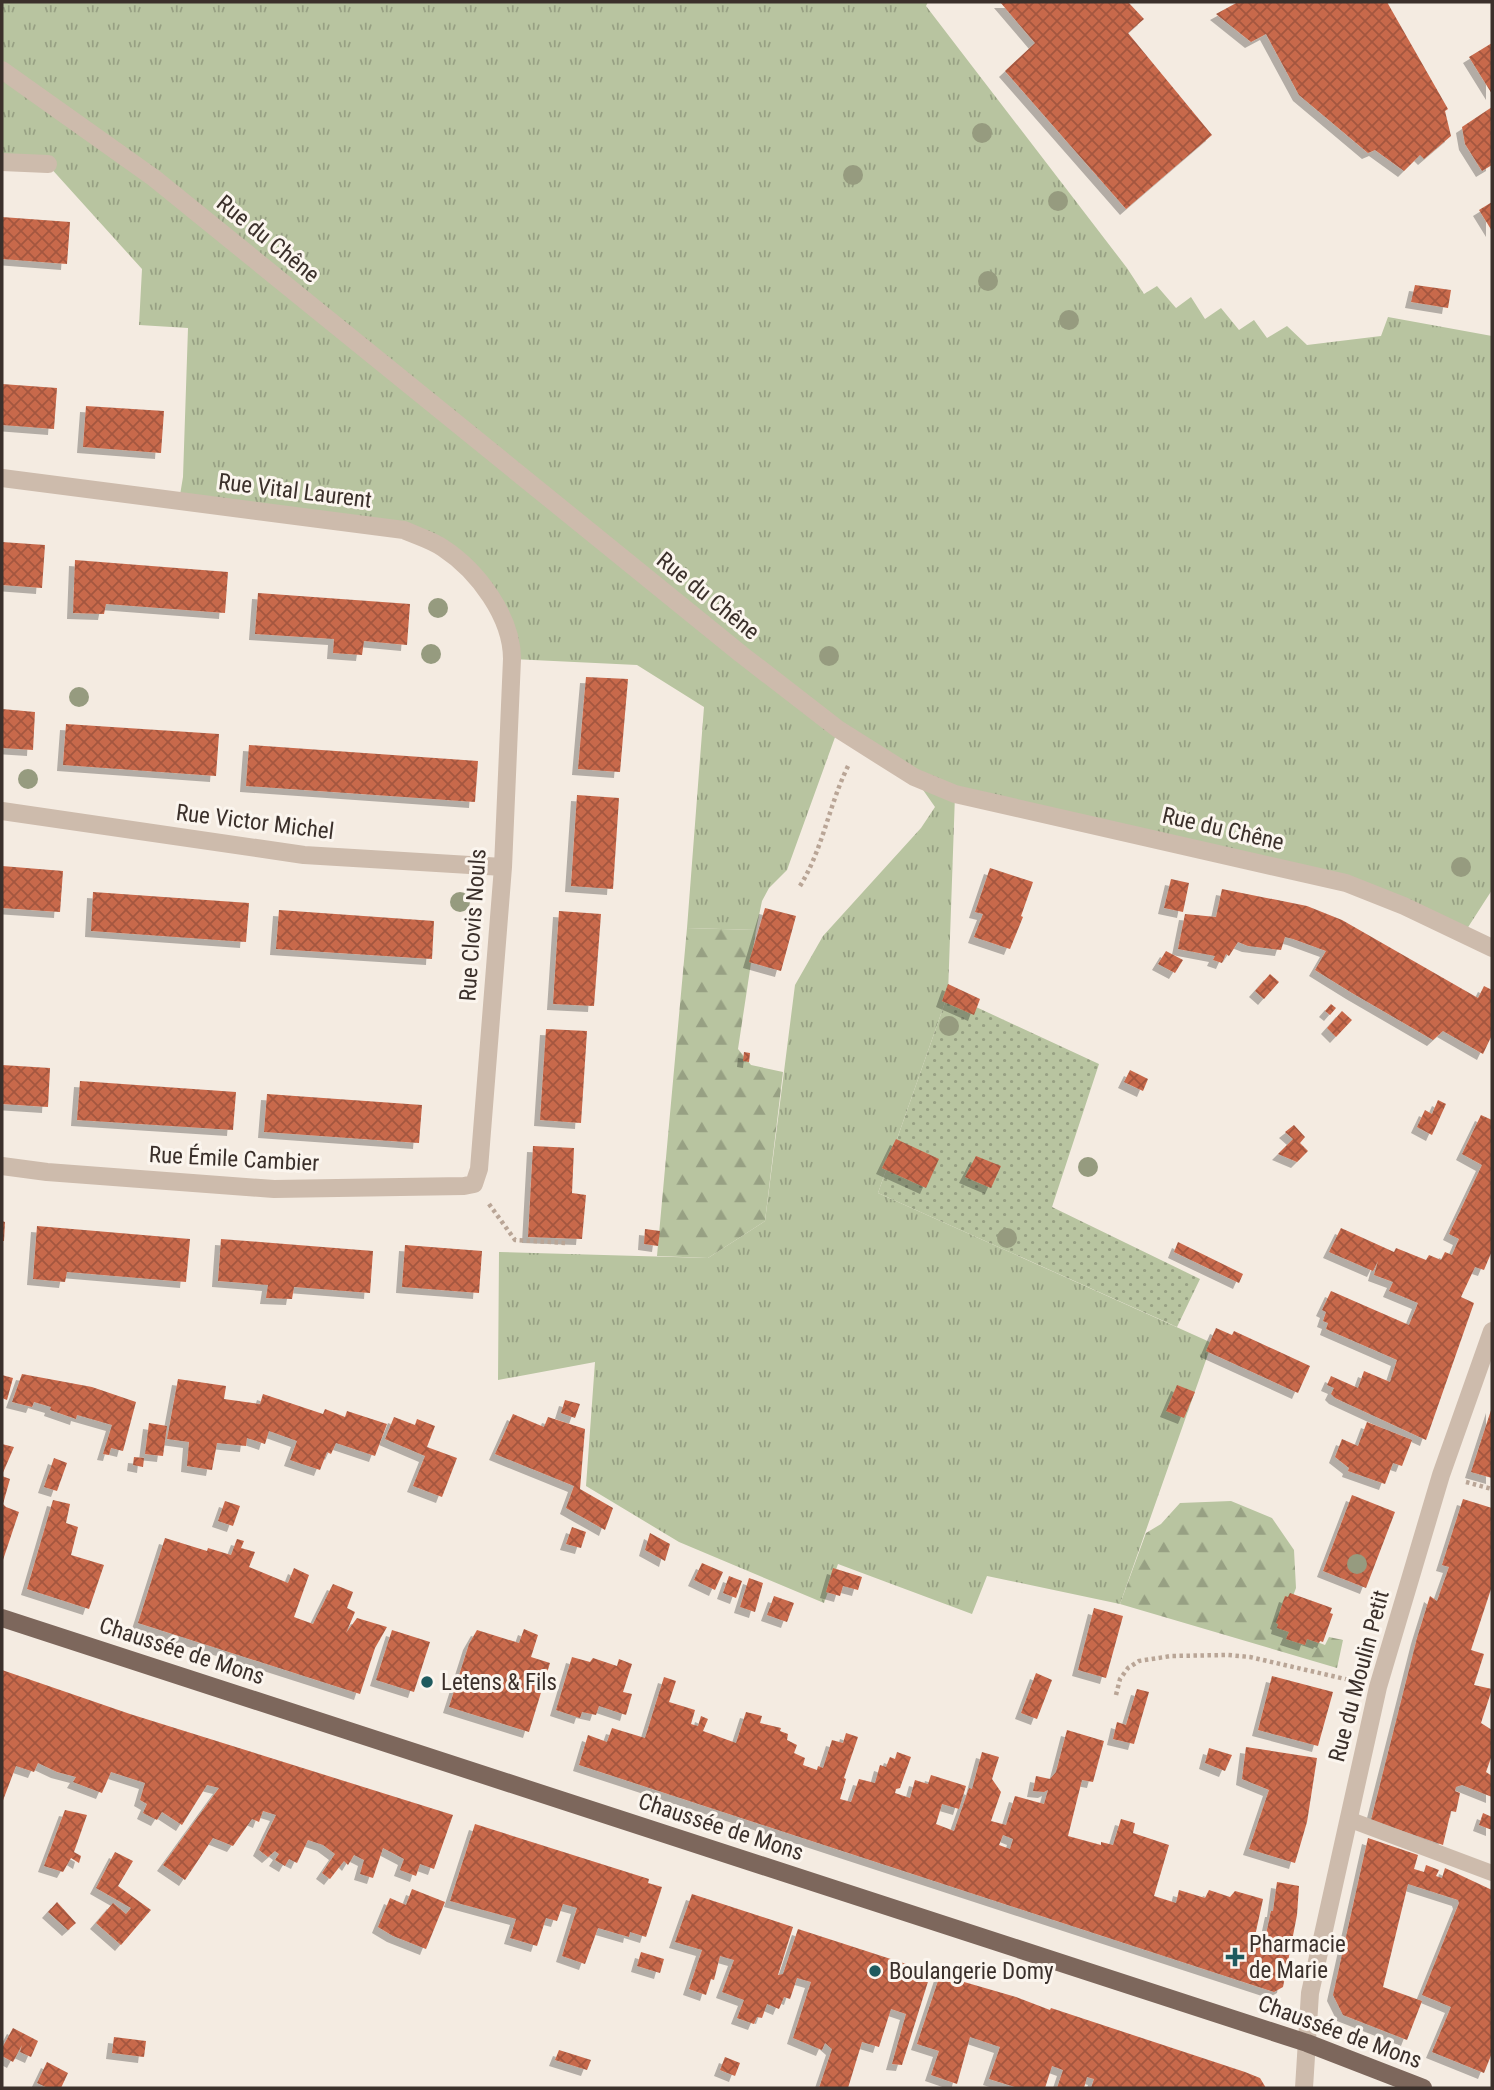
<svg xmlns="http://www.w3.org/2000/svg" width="1494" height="2090" font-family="'Roboto Condensed',sans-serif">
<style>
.grass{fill:url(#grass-tufts)}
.forest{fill:url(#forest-firs)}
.park{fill:url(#park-dots)}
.building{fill:url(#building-cross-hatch);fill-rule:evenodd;filter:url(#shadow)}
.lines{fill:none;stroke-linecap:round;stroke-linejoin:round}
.path{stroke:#b9a596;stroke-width:4.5;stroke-dasharray:3.5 3.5;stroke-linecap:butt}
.lane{stroke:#cdbbac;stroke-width:16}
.street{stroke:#cdbbac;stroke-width:18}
.primary{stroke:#7d675c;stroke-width:18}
.tree{fill:#969b7f}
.poi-dot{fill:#1f5a5e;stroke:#fbf5ee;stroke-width:2.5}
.labels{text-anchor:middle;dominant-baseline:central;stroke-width:6;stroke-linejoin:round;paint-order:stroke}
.street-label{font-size:23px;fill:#3b302b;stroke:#fbf5ee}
.poi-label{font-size:23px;fill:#3b302b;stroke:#fbf5ee;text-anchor:start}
</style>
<defs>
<pattern id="grass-tufts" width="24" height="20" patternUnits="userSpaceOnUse" patternTransform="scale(1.75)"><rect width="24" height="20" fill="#b8c4a0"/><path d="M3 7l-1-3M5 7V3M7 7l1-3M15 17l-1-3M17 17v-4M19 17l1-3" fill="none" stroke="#97a083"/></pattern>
<pattern id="forest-firs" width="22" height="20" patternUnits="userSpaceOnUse" patternTransform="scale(1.75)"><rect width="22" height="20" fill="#b8c4a0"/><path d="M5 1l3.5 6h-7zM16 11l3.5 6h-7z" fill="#97a083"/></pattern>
<pattern id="park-dots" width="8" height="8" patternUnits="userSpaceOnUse" patternTransform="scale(1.75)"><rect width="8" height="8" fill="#b8c4a0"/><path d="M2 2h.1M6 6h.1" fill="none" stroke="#97a083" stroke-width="1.8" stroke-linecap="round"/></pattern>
<pattern id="building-cross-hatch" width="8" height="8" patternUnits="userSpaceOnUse" patternTransform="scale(1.75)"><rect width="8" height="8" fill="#c8694b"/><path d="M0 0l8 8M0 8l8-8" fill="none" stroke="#a4573f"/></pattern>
<filter id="shadow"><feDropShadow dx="-6" dy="6" stdDeviation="0" flood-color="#0004"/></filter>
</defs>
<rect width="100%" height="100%" fill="#f4ebe1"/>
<path class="grass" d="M2,2H928L926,6L1127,268L1144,294L1157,286L1176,308L1191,297L1205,319L1221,308L1239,330L1254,320L1267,338L1287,326L1307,345L1381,336L1388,317L1492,336V890L1463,935L1404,906L955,795L948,994L878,1193L1212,1343L1120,1604L987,1576L972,1614L838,1564L824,1603L679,1542L586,1486L595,1362L498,1380L499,1252L708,1258L765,1221L795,985L823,936L921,828L935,807L914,777L838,729L787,870L769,888L762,901L756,930L687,928L704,707L637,665L512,659L473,573L404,530L179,501L183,477L188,328L139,325L142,269L48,165L2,162Z"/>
<path class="forest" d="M687,928L756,930L738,1049L751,1065L783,1072L765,1221L708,1258L657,1256Z
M1231,1501L1272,1518L1294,1550L1296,1588L1281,1628L1325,1645L1329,1637L1343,1640L1337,1668L1120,1604L1146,1533L1161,1524L1180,1503Z"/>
<path class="park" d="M948,994L1099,1064L1052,1207L1200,1279L1177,1327L878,1193Z"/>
<path class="building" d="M1000,2H1128L1144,19L1128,33L1212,135L1126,209L1005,71L1035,43Z
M1238,2H1387L1448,109L1445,111L1451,136L1424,159L1420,155L1404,171L1375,150L1368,153L1299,95L1266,34L1251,42L1216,14Z
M1492,43V94L1469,57Z
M1492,107V165L1482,171L1465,144L1462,127Z
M1492,202V231L1479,210Z
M2,217L70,222L67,264L2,259Z
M1415,285L1451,290L1448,308L1411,302Z
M2,384L57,388L54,429L2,425Z
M86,406L164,411L161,453L83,447Z
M2,542L45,545L42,588L2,585Z
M75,560L228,572L225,613L106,604L104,614L73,613Z
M258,593L410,604L407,645L364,641L362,655L333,653L334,639L255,634Z
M586,677L628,679L620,772L578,769Z
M2,709L35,712L33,750L2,748Z
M66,724L219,734L216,776L63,765Z
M249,745L478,761L475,802L246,786Z
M577,795L619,798L613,889L571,886Z
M2,866L63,871L60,912L2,908Z
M990,868L1033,882L1021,916L1023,917L1010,949L974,937L983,914L975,912Z
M1171,879L1189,883L1183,912L1164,908Z
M1222,889L1307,906L1342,920L1478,998L1484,986L1492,990V1035L1483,1054L1443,1031L1433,1040L1352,993L1315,970L1326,951L1293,939L1285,937L1281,950L1248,946L1238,942L1229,956L1226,954L1222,963L1213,960L1215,956L1178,949L1185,914L1216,917Z
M93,892L249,903L246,942L91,931Z
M765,908L796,916L781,971L749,962Z
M279,910L434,921L432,959L276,949Z
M559,911L601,914L594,1006L553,1004Z
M1166,951L1183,960L1175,973L1158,964Z
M1270,974L1279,982L1264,999L1255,991Z
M948,984L980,999L974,1015L942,1001Z
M1331,1004L1336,1008L1330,1015L1325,1011Z
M1342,1011L1352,1020L1336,1037L1327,1028Z
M546,1029L587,1031L581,1123L540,1120Z
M744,1052L750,1053L749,1062L743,1061Z
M2,1065L50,1068L48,1107L2,1104Z
M1130,1070L1148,1079L1143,1091L1124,1082Z
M80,1081L236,1092L233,1130L77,1120Z
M267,1094L422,1105L419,1143L264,1132Z
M1438,1100L1446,1104L1432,1135L1417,1127L1425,1110L1432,1114Z
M1481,1115L1492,1120V1251L1484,1270L1475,1267L1461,1297L1474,1303L1426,1440L1335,1398L1331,1394L1334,1388L1327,1385L1331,1376L1358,1388L1364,1371L1390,1382L1397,1360L1326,1329L1328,1323L1323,1321L1326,1312L1322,1310L1331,1291L1409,1325L1418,1303L1389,1291L1393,1282L1374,1275L1378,1261L1373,1271L1329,1252L1341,1228L1394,1252L1396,1248L1426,1260L1429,1255L1441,1260L1445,1252L1452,1255L1459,1239L1449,1234L1482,1165L1462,1154Z
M1294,1125L1305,1137L1300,1143L1308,1151L1297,1162L1278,1154L1293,1139L1285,1132Z
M896,1139L939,1159L926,1188L882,1168Z
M533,1146L574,1148L572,1193L586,1195L582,1239L528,1237Z
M976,1156L1001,1166L991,1188L965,1177Z
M2,1221L5,1222L4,1241H2Z
M37,1226L190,1239L186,1282L67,1272L65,1282L33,1279Z
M645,1229L660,1231L658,1246L644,1244Z
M221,1239L373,1251L370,1293L294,1287L292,1299L266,1298L268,1285L218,1281Z
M1178,1242L1243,1274L1239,1283L1174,1252Z
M405,1245L482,1251L479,1293L402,1287Z
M1216,1328L1232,1335L1234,1331L1310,1366L1298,1393L1206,1351Z
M22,1374L92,1387L136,1402L123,1451L111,1448L109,1455L103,1454L112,1425L77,1415L76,1419L50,1410L51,1407L34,1402L32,1407L12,1402Z
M2,1375L13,1378L7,1400L2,1398Z
M178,1379L226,1386L224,1399L260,1404L263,1394L323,1414L325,1409L345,1417L347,1411L387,1424L375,1456L336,1443L331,1454L327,1452L320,1470L290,1460L297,1441L269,1431L265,1444L247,1438L246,1446L217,1443L212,1470L187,1466L189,1442L167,1439Z
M1177,1385L1195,1392L1184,1418L1166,1411Z
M565,1400L580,1404L575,1418L561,1413Z
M1492,1407V1478L1471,1472Z
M513,1414L544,1427L548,1417L585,1429L580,1489L613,1508L605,1530L566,1508L574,1486L495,1454Z
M394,1417L415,1425L417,1419L435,1426L427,1447L457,1458L442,1497L413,1486L425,1456L385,1439Z
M1367,1422L1412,1440L1402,1466L1393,1463L1385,1484L1348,1471L1349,1468L1335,1457L1342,1439L1358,1446Z
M149,1423L167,1426L163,1456L145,1454Z
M2,1444L14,1447L2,1475Z
M134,1457L144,1458L143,1467L133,1465Z
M54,1458L67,1463L57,1491L44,1487Z
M2,1476L10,1479L3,1504L6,1507L19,1512L2,1563Z
M1352,1495L1395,1512L1366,1588L1323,1571Z
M1463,1499L1492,1508V1586L1471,1650L1484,1654L1474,1685L1492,1689L1481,1723L1492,1730V1755L1486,1772L1492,1776V1797L1462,1785L1456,1787L1455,1791L1460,1793L1456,1812L1451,1811L1443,1845L1371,1820L1417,1638L1430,1596L1437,1601L1449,1567L1442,1565Z
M53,1500L70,1504L66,1523L78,1527L71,1555L104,1565L89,1609L27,1589Z
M225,1501L240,1506L233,1526L218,1521Z
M572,1527L586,1532L581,1548L566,1544Z
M650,1533L670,1544L665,1561L645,1550Z
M165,1538L207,1551L208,1548L231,1555L237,1539L244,1541L241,1548L255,1552L249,1567L288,1583L294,1568L309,1575L294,1617L313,1624L333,1584L353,1592L347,1608L355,1612L346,1633L357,1618L387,1627L375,1648L360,1694L138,1623Z
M702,1563L723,1572L715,1590L694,1580Z
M833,1568L862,1577L858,1590L843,1586L840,1596L826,1592Z
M729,1576L742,1581L736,1598L723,1593Z
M749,1578L763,1583L755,1612L740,1607Z
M1290,1593L1332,1608L1330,1613L1333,1614L1323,1642L1320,1641L1319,1643L1307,1639L1305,1645L1286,1639L1289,1632L1277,1628L1278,1624L1276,1623L1285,1596L1288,1597Z
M774,1596L794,1603L787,1622L767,1615Z
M1094,1608L1123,1616L1106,1678L1078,1670Z
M524,1629L538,1635L531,1657L550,1663L529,1732L449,1707L469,1644L477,1630L519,1643Z
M392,1630L430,1642L414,1692L376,1680Z
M572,1657L590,1662L593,1658L617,1666L619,1659L632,1664L623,1692L632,1694L626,1715L599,1706L596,1715L582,1712L580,1718L556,1710Z
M2,1670L130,1714L453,1815L434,1869L420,1864L416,1876L400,1870L404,1859L383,1848L373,1878L360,1874L364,1860L354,1855L348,1865L344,1861L330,1879L322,1873L335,1854L323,1845L308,1840L297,1863L289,1859L285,1866L275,1860L279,1854L275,1851L268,1857L259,1850L276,1815L263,1811L259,1822L252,1819L233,1846L213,1838L185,1880L163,1865L219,1788L207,1785L182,1825L162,1812L157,1820L143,1813L147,1804L140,1800L145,1783L111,1772L102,1793L73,1782L76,1777L57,1772L38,1763L34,1772L16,1766L2,1803Z
M1036,1673L1052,1680L1037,1719L1021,1713Z
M1272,1676L1333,1692L1318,1746L1258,1730Z
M664,1677L676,1681L669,1702L695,1710L691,1724L698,1726L701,1716L708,1719L703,1731L736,1743L746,1712L762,1716L760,1723L781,1728L780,1731L788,1734L787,1740L797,1745L794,1753L805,1758L803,1765L817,1770L818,1766L823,1768L832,1740L843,1743L846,1733L858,1737L844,1778L846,1779L840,1799L851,1802L859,1779L875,1783L880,1765L886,1767L890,1757L895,1759L897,1752L911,1757L900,1788L896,1789L895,1793L910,1798L915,1780L928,1784L931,1775L966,1786L959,1809L942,1804L936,1824L954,1831L969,1788L972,1789L982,1752L999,1757L992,1779L1001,1792L991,1821L1006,1825L1015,1796L1044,1804L1048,1790L1044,1792L1033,1791L1036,1776L1050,1779L1056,1772L1067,1730L1104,1741L1093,1782L1082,1780L1068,1836L1101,1845V1842L1113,1845L1121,1819L1135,1823L1133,1833L1169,1845L1154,1896L1176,1903L1179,1890L1205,1898L1209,1890L1230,1897L1235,1891L1263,1899L1255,1936L1265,1939L1271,1911H1273L1277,1882L1299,1886L1297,1915L1283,1987L1274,1992L579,1765L588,1735L607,1742L612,1728L645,1738ZM1003,1835L1013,1839L1010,1849L999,1845Z
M1137,1689L1149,1692L1134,1744L1113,1739L1117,1722L1126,1725Z
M1246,1747L1317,1758L1307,1822L1295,1863L1249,1849L1269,1790L1242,1779Z
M1209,1748L1232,1755L1225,1771L1205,1763Z
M65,1810L87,1815L74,1852L81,1856L79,1863L71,1858L63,1872L44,1866Z
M1483,1813L1492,1817V1830L1479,1825Z
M475,1824L649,1879L648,1883L662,1887L646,1937L630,1932L629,1937L598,1928L585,1964L562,1956L577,1908L563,1904L557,1921L546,1918L537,1946L510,1938L516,1919L450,1901Z
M1368,1838L1418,1855L1414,1869L1424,1872L1426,1865L1439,1870L1436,1876L1442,1878L1445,1868L1492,1890V2053L1484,2073L1432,2052L1451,2007L1422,1995L1459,1903L1458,1900L1408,1884L1383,1987L1422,2001L1407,2040L1343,2015L1333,1995Z
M115,1852L133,1861L118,1886L151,1910L121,1945L96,1923L113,1903L126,1914L131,1908L96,1888Z
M412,1889L445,1902L426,1949L393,1936L378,1927L390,1898L406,1905Z
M692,1894L793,1927L778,1975L783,1974L798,1929L931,1972L902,2065L892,2064L906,2014L891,2009L879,2047L862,2042L848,2088H819L832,2049L825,2043L822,2050L793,2038L811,1982L797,1978L790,1999L784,1997L779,2009L767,2004L762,2018L757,2017L754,2024L737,2018L744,2000L722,1992L734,1960L720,1956L714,1980L711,1979L706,1995L689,1989L702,1950L675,1942Z
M57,1902L76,1923L68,1930L48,1912Z
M641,1952L664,1959L660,1973L637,1966Z
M940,1975L1016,1997L1050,2010L1051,2008L1245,2072L1260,2078L1266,2088H1091L1094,2079L1087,2077L1084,2088H1057L1063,2070L1052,2066L1045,2088H1018L989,2079L1000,2047L970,2037L957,2084L931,2075L939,2051L917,2044Z
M13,2028L38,2041L31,2057L20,2052L22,2045L13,2062L2,2056V2048Z
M114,2037L146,2041L144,2057L112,2053Z
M559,2050L591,2060L587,2070L555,2060Z
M725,2057L740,2063L735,2076L720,2070Z
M47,2062L68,2073L61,2088H48L37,2083Z"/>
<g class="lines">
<path class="path" d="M800,886C823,849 829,804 849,764
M489,1204L515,1240L567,1243
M1466,1482L1492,1489
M1116,1695L1120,1679L1128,1668L1139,1661L1171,1656L1228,1655L1250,1657L1354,1681"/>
<path class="lane" d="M1348,1819L1492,1873"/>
<path class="street" d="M2,70L154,178L741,654L838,729L914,777L955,794L1346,883L1404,906L1492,948
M2,162L48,164
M2,478L404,530C417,536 432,540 443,548C478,571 512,617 512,659L503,867L479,1169L474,1184L464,1186L274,1189L47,1172L2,1166
M2,811L304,855L503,867
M1304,2088L1310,1993L1378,1687L1441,1475L1492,1331"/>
<path class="primary" d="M2,1618L1307,2043L1423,2088"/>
</g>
<g class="tree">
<circle cx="982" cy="133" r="10"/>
<circle cx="853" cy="175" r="10"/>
<circle cx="1058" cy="201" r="10"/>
<circle cx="988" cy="281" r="10"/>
<circle cx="1069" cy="320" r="10"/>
<circle cx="438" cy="608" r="10"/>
<circle cx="431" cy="654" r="10"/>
<circle cx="829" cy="656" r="10"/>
<circle cx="79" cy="697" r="10"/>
<circle cx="28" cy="779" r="10"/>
<circle cx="1461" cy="867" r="10"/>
<circle cx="460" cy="902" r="10"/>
<circle cx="949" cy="1026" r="10"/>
<circle cx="1088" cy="1167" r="10"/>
<circle cx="1007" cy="1238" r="10"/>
<circle cx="1357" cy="1564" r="10"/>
</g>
<g class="poi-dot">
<circle cx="427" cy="1682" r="7"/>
<path d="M1231.5 1946.5h7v7h7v7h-7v7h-7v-7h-7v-7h7z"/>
<circle cx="875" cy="1971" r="7"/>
</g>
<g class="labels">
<g class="street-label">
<text transform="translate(268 239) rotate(39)">Rue du Chêne</text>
<text transform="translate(295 491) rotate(7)">Rue Vital Laurent</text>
<text transform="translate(708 596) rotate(39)">Rue du Chêne</text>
<text transform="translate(255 822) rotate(7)">Rue Victor Michel</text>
<text transform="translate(1223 829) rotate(13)">Rue du Chêne</text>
<text transform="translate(473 925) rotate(-86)">Rue Clovis Nouls</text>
<text transform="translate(234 1159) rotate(3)">Rue Émile Cambier</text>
<text transform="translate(182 1651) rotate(18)">Chaussée de Mons</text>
<text transform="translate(1359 1676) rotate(-75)">Rue du Moulin Petit</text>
<text transform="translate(721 1827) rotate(18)">Chaussée de Mons</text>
<text transform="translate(1340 2032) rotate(20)">Chaussée de Mons</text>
</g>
<g class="poi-label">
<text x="441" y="1682">Letens &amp; Fils</text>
<text x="1249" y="1944">Pharmacie<tspan x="1249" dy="26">de Marie</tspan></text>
<text x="889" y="1971">Boulangerie Domy</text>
</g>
</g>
<rect width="1494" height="2090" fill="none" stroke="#3b302b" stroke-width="7"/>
</svg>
